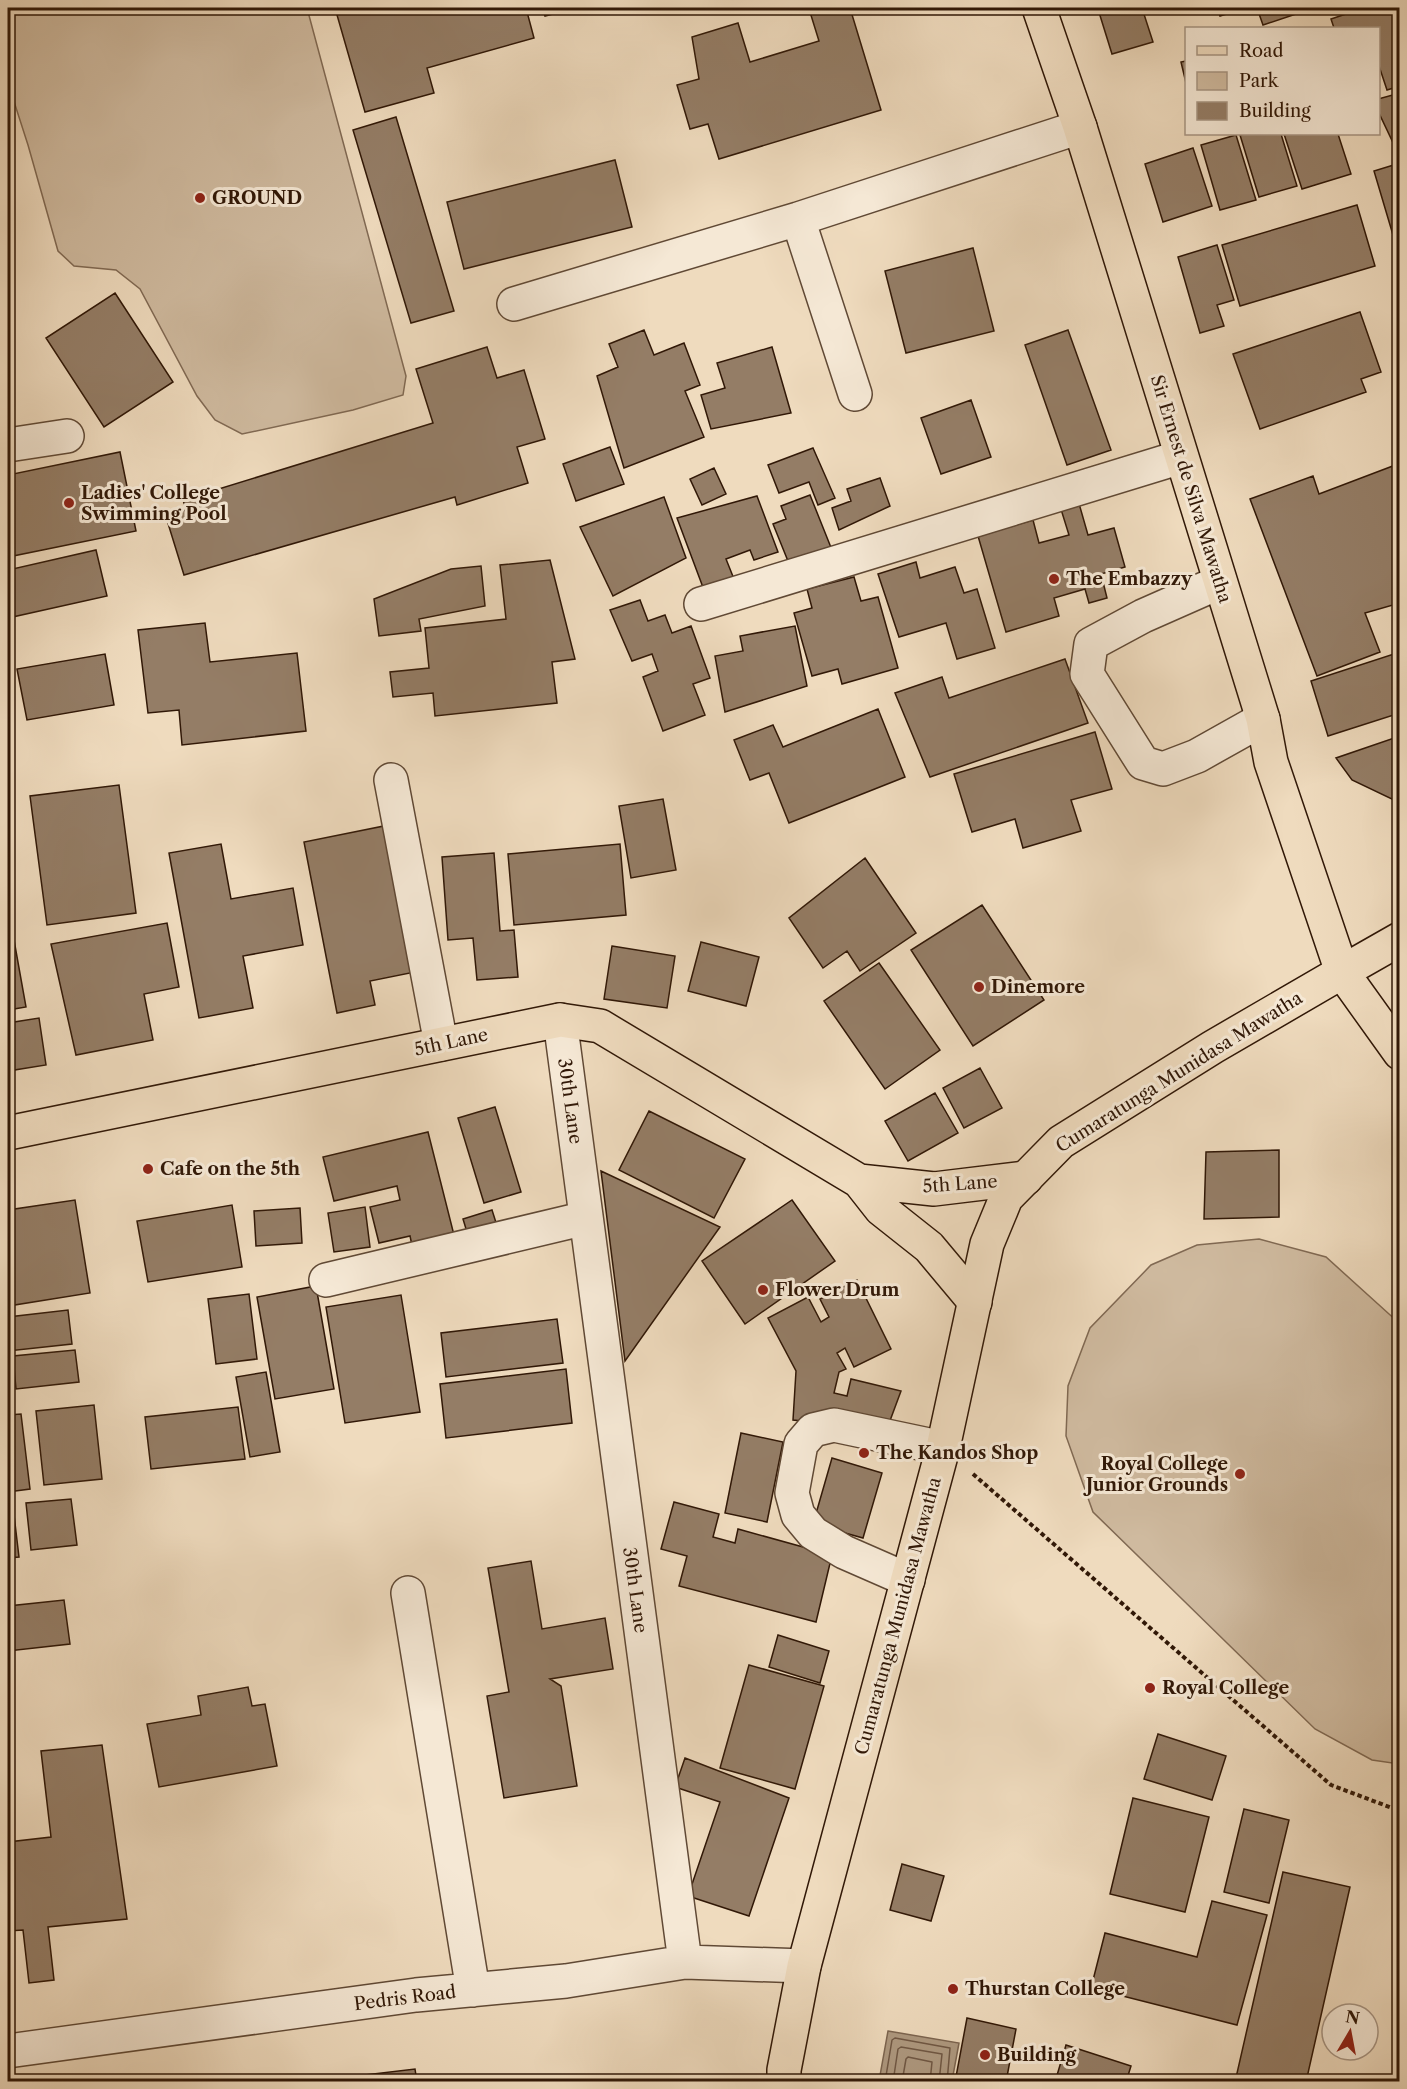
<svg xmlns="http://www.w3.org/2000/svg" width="1407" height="2089" font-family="'Libre Caslon Text',serif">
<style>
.green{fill:#cfba9f;stroke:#806953;stroke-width:1.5}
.water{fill:#ae9980;stroke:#7c6550;stroke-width:1.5}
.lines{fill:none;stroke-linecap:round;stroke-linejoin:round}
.shore{stroke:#705844;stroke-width:1.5}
.building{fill:#947d66;stroke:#311807;stroke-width:1.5}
.minor-casing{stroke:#604935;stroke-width:36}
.major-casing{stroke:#311807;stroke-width:36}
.highway-casing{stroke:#311807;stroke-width:36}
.path{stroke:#311807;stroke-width:4;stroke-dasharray:4.5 3;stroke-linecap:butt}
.minor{stroke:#f5e8d5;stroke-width:33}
.major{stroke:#efdbbe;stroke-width:33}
.highway{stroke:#efdbbe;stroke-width:33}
.poi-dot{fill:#8f2418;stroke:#f5e8d5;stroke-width:2}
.labels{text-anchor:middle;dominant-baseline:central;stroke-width:6;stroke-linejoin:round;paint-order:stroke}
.poi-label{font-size:18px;font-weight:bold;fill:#311807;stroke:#f5e8d5;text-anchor:start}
.street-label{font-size:18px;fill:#311807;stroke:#f5e8d5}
</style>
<rect width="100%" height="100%" fill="#efdbbe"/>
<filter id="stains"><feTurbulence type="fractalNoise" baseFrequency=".00333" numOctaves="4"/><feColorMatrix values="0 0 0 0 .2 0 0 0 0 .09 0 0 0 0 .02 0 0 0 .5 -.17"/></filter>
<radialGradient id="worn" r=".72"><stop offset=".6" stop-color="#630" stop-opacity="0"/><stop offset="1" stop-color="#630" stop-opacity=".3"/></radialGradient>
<path class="green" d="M8,8H307L406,376L403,395L353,410L242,434L215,420L197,396L140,289L116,270L74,266L58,251L28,145L8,83Z
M1259,1239L1326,1257L1399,1323V1764L1372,1760L1315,1729L1093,1512L1066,1436L1068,1386L1090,1328L1151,1265L1197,1245Z"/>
<path class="water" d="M888,2031L959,2043L952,2081H879Z"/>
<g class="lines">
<path class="shore" d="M885,2082L892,2040L895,2038L950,2048L947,2082
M893,2082L898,2049L901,2047L942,2054L939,2082
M902,2082L906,2059L908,2057L932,2062L930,2082"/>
</g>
<path class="building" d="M335,8H526L534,38L427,68L434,93L365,112Z
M542,8H576L545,16Z
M827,8H850L881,110L719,159L708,124L690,129L677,85L699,79L692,37L738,23L750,62L819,41L810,12Z
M1105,8H1142L1153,42L1112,54L1098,9Z
M1217,8H1246L1220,16Z
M1257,8H1297L1299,13L1263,25Z
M1364,8H1400V86L1387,90L1378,63V28H1334L1331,19Z
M1186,61V83L1181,62Z
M1400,93V150L1397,151L1378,111V99Z
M396,117L454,311L411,323L353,130Z
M1244,134H1281L1297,186L1259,197L1240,135Z
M1284,134H1338L1351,174L1302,189Z
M1236,135L1256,200L1220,210L1201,145Z
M1193,148L1212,206L1163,222L1145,164Z
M615,160L632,227L464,269L447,202Z
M1400,163V233L1393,235L1374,171Z
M1357,205L1375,266L1240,306L1222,245Z
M1217,245L1234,300L1217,305L1224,326L1200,333L1178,257Z
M973,248L994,331L906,353L885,271Z
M115,293L173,382L104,427L46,338Z
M1360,312L1381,372L1361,379L1366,392L1260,429L1233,354Z
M644,330L654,355L684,343L700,385L685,391L704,437L624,468L597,376L618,367L609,344Z
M1068,330L1111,450L1067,465L1025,345Z
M487,347L497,378L524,370L545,439L517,447L528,483L457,505L455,497L184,575L166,517L186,510L183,500L433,423L416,369Z
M772,347L791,413L711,429L701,395L725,388L717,363Z
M971,400L991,457L941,474L921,418Z
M610,447L624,484L576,501L563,464Z
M813,448L835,498L818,505L809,482L779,493L768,465Z
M1400,451V603L1365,613L1380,652L1317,676L1250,499L1313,476L1319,494L1398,464L1394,453Z
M120,452L136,531L8,557V475Z
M714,468L726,494L702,505L690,479Z
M880,478L890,506L839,530L832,508L851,501L847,489Z
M810,495L832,550L790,566L773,524L786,519L781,506Z
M757,496L778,552L754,560L750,550L726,559L734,579L704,590L677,518Z
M664,497L686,558L613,596L580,527Z
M1078,500L1088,535L1114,528L1125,567L1101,574L1107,598L1089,603L1085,589L1054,598L1059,616L1006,632L978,536L1033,520L1039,543L1069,535L1060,506Z
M96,550L107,596L8,618V570Z
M550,560L575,659L552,662L557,703L435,716L433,693L393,697L390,672L429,668L425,628L506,619L500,565Z
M916,562L920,578L955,567L964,593L977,589L995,648L957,659L946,623L899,637L878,574Z
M481,566L485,606L419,619L421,631L379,636L374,599L451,569Z
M854,577L861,601L878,597L898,668L842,684L838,669L812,676L794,613L812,608L807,589Z
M640,600L648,621L665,615L672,633L691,626L710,678L693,684L705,715L663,731L643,677L658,671L652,654L632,661L610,610Z
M205,623L210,662L297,653L306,731L182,745L179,710L148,713L138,630Z
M795,626L807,686L725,712L715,656L743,651L740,636Z
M1400,652V713L1328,736L1311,681Z
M105,654L114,705L27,720L17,669Z
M1065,659L1088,723L930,777L895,693L942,677L949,698Z
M878,709L905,777L789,823L769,773L750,780L734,740L773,725L783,747Z
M1095,732L1112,789L1071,800L1081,831L1023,848L1015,819L972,832L954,774Z
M1400,736V800L1396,801L1352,780L1336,758Z
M119,785L136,913L47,925L30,796Z
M663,799L676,870L631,878L619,806Z
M389,825L420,971L370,981L375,1005L337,1013L304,842Z
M221,844L231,899L293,888L303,945L243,956L253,1008L199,1018L169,853Z
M620,844L626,915L514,925L508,854Z
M494,853L500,931L514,930L518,977L477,980L473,938L448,940L442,857Z
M865,858L916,933L860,971L847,951L823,968L789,918Z
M982,905L1044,1000L973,1046L911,950Z
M167,923L179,987L144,994L153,1040L76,1055L51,944Z
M14,940L26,1007L8,1010V941Z
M701,942L759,957L746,1006L688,991Z
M612,946L675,956L667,1008L604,999Z
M879,963L940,1050L885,1089L824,1001Z
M39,1018L46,1065L8,1071V1023Z
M980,1068L1002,1108L964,1128L943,1088Z
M935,1093L958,1133L908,1161L885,1121Z
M495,1107L521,1192L484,1203L458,1118Z
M649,1111L745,1159L714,1218L619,1170Z
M428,1132L455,1239L413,1250L410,1236L379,1243L370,1207L400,1200L397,1186L334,1201L323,1157Z
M1279,1150V1217L1204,1219L1206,1152Z
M601,1171L720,1227L625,1361Z
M75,1200L90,1293L8,1306V1210Z
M792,1200L835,1261L745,1324L702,1261Z
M232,1205L242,1267L148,1282L137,1221Z
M365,1207L370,1247L334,1252L328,1213Z
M300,1208L302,1243L256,1246L254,1211Z
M492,1210L499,1232L470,1242L463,1219Z
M857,1280L891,1349L854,1367L845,1348L837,1353L846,1369L839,1372L834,1393L847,1396L851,1379L901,1391L888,1426L826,1410L822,1423L793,1420L796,1371L768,1318L808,1297L821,1322L829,1317L820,1299Z
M316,1286L334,1389L275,1399L257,1297Z
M249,1294L257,1359L216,1364L208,1299Z
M401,1295L420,1412L345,1423L326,1307Z
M68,1310L72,1344L8,1351V1317Z
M557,1319L563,1363L446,1377L441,1333Z
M75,1350L79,1382L16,1389L13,1356Z
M566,1369L572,1423L446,1438L440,1384Z
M266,1372L280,1452L250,1457L236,1377Z
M94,1405L102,1479L44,1485L36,1411Z
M238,1407L245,1459L151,1469L145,1417Z
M21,1414L30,1489L8,1492V1415Z
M741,1433L783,1442L767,1522L725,1513Z
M832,1458L882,1473L863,1538L813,1524Z
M71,1499L77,1545L31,1550L26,1503Z
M674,1502L719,1514L713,1537L735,1543L738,1529L832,1555L816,1622L679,1586L687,1556L661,1549Z
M14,1515L19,1557L8,1558V1516Z
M531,1561L542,1629L605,1618L613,1669L550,1679L561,1686L577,1786L504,1798L487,1696L509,1692L488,1568Z
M64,1600L70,1644L8,1651V1606Z
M778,1635L829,1651L820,1683L769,1667Z
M749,1665L824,1686L795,1789L720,1768Z
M248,1687L252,1706L265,1704L277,1766L159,1787L147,1724L201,1715L198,1696Z
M1158,1734L1226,1756L1212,1800L1144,1779Z
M102,1745L127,1919L48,1927L54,1980L29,1983L23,1930L8,1931V1842L51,1837L41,1751Z
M685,1758L789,1798L749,1916L688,1896L720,1802L675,1787Z
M1133,1798L1209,1817L1185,1912L1110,1894Z
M1244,1809L1289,1820L1269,1903L1224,1892Z
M902,1864L944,1876L931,1921L890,1910Z
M1283,1872L1350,1887L1306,2082H1235Z
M1212,1901L1267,1915L1237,2025L1091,1988L1105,1933L1197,1957Z
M967,2018L1016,2029L1006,2082H955Z
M1066,2045L1131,2066L1126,2082H1055Z
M415,2069L417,2082L314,2081Z"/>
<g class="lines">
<g class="minor-casing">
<path id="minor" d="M798,219L855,394
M514,304L798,219L1080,127
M8,445L67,436
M1220,582L1143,616L1091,644L1087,674L1143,763L1163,769L1197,756L1263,719
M701,604L1181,457
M391,780L441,1044
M560,1020L685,1962
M326,1280L586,1218
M908,1580L844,1552L813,1533L798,1515L792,1493L801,1444L813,1430L834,1425L943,1448
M408,1593L473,1990
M8,2051L416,1995L566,1981L685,1962L804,1966"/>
</g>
<g class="major-casing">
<path id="major" d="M1400,939L1342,972L1400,1053
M8,1133L560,1020L600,1026L859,1181L881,1209L929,1247L975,1302
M859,1181L934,1189L1026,1178"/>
</g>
<g class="highway-casing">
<path id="highway" d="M784,2082V2070L804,1966L943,1448L987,1244L1006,1198L1061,1142L1213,1047L1342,972L1271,762L1263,719L1080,127L1039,8"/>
</g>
<path class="path" d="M973,1474L1331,1785L1400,1811"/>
<use href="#minor" class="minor"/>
<use href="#major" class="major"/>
<use href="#highway" class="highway"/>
</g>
<g class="poi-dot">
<circle cx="200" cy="198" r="6"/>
<circle cx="69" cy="503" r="6"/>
<circle cx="1054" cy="579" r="6"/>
<circle cx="979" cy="987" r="6"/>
<circle cx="148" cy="1169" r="6"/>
<circle cx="763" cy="1290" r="6"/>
<circle cx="864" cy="1453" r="6"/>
<circle cx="1240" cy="1474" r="6"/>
<circle cx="1150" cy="1688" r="6"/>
<circle cx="953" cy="1989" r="6"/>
<circle cx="985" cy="2055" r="6"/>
</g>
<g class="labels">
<g class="poi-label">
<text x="212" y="198">GROUND</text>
<text x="81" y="493">Ladies' College<tspan x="81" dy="21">Swimming Pool</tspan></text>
<text x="1066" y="579">The Embazzy</text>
<text x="991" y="987">Dinemore</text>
<text x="160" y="1169">Cafe on the 5th</text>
<text x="775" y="1290">Flower Drum</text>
<text x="876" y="1453">The Kandos Shop</text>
<text x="1228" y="1464" text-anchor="end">Royal College<tspan x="1228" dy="21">Junior Grounds</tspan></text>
<text x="1162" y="1688">Royal College</text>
<text x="965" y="1989">Thurstan College</text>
<text x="997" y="2055">Building</text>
</g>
<g class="street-label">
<text transform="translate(1191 489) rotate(73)">Sir Ernest de Silva Mawatha</text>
<text transform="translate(451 1042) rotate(-12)">5th Lane</text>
<text transform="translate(1179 1072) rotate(-32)">Cumaratunga Munidasa Mawatha</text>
<text transform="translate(570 1101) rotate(82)">30th Lane</text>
<text transform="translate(960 1184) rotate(-4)">5th Lane</text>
<text transform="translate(635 1590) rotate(82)">30th Lane</text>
<text transform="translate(898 1616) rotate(-75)">Cumaratunga Munidasa Mawatha</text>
<text transform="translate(405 1998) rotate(-7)">Pedris Road</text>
</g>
</g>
<rect width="1407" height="2089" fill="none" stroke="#efdbbe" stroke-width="30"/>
<rect x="9" y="9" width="1389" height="2071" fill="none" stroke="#311807" stroke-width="3"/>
<rect x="15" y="15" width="1377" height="2059" fill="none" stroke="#311807" stroke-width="1.5"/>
<rect x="1185" y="27" width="195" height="108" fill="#f5e8d5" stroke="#a79583" stroke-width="1.5"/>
<rect x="1197" y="46" width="30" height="9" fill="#efdbbe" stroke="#a79583" stroke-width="1.5"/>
<text x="1239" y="57" font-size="18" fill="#311807">Road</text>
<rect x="1197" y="72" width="30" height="18" fill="#cfba9f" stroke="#a79583" stroke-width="1.5"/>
<text x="1239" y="87" font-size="18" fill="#311807">Park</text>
<rect x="1197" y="102" width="30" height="18" fill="#947d66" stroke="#a79583" stroke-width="1.5"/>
<text x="1239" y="117" font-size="18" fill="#311807">Building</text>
<g transform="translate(1350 2032) rotate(10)"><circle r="28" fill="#f5e8d5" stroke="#a79583" stroke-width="1.5"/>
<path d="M0-4.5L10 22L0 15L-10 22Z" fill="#8f2418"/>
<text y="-9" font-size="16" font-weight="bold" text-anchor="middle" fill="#311807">N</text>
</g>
<rect width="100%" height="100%" filter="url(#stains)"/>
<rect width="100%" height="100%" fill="url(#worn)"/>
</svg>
